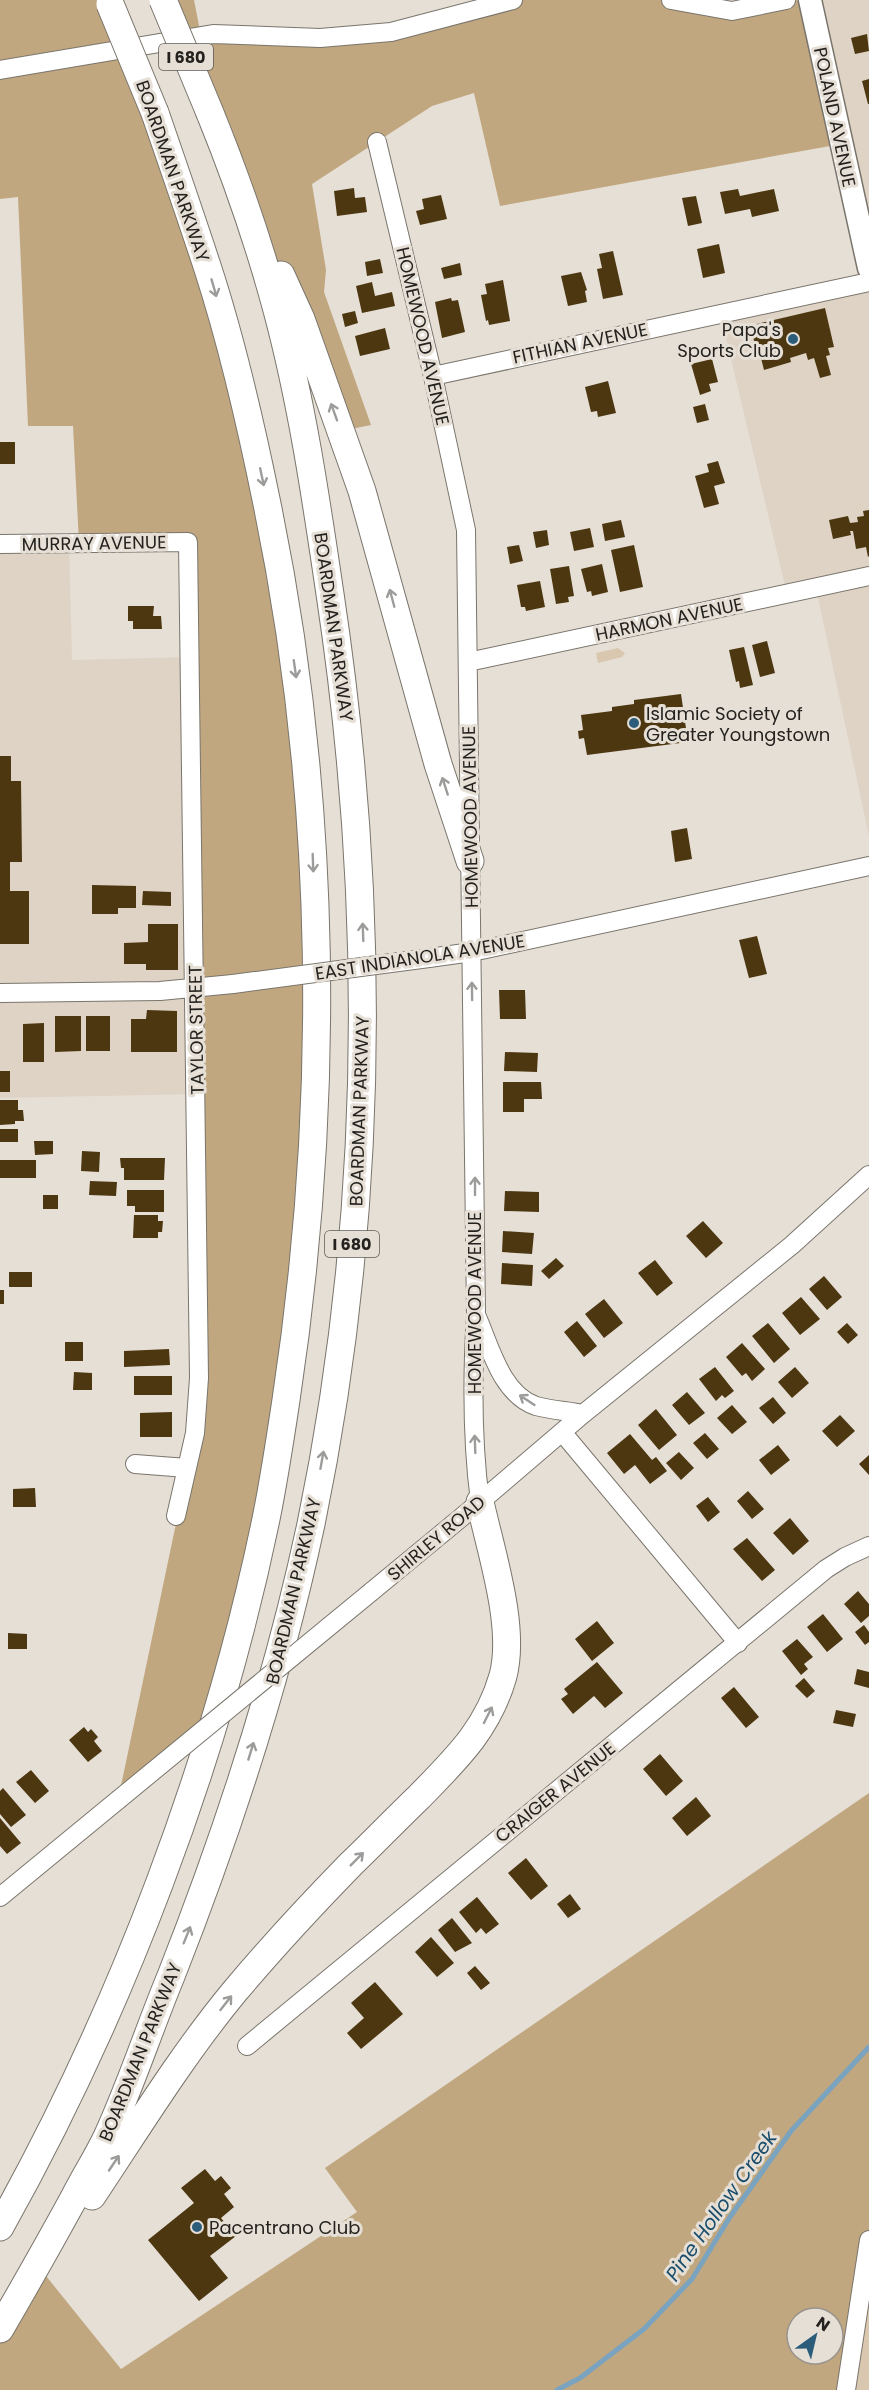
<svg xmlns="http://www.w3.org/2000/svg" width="869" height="2390" font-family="Poppins,sans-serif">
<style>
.built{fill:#ded3c4}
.green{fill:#d9c8af}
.forest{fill:#c1a77f;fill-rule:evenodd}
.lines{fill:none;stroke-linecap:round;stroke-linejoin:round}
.stream{stroke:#79a3bf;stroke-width:5}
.building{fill:#4d3711}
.minor-casing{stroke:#7a756c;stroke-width:20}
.major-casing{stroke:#7a756c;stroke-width:25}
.highway-casing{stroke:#7a756c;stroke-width:29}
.minor{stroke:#fff;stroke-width:18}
.major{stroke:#fff;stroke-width:22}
.highway{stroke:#fff;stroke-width:27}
.minor-bridge-casing{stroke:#7a756c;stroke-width:20;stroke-linecap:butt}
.highway-bridge-casing{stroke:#7a756c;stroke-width:29;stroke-linecap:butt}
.minor-bridge{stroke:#fff;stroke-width:18}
.highway-bridge{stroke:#fff;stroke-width:27}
.oneway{stroke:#9c9c9a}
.poi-dot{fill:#2b5c7a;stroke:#e6dfd6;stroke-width:2}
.labels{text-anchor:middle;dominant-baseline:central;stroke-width:6;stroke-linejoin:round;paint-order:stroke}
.shield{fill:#e6dfd6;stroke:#5e5b55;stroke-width:1.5}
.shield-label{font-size:16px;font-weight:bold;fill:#24221e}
.street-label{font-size:18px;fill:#24221e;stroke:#e6dfd6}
.poi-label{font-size:18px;fill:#24221e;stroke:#e6dfd6;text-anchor:start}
.water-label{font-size:20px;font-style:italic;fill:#1a4d6b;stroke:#e6dfd6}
</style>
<rect width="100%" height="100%" fill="#e6dfd6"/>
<path class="built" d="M810,0H869V268Z
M869,282V836L816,588L787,594L720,313Z
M69,543L72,660L191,657L196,1094L0,1098V544Z"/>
<path class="green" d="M618,648L625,653L622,657L598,663L596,653Z
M869,2240V2390H846Z"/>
<path class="forest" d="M0,0H109L209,272L307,773V1235L215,1719L118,1800L195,1433L188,542L79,543L73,426H28L18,197L0,199Z
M163,0H194L201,36L320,38L513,0H671L686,4L810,0L841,144L500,206L474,93L432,106L312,184L326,270L324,292L371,425L341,431Z
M869,1793V2240L846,2390H0V2329L42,2271L121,2369L357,2212L325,2168ZM797,2318H833V2354H797Z"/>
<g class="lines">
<path class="stream" d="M557,2390L580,2378L644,2329L692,2279L730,2217L791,2131L869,2047"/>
</g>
<path class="building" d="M867,34L869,51L855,54L851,38Z
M869,79V104H868L862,81Z
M354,188L355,198L365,197L367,212L337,216L334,191Z
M738,189L740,196L774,189L779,211L752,217L750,209L725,214L720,192Z
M441,195L447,219L420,225L416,211L424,209L422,199Z
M696,196L702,223L688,226L682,198Z
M719,244L725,273L703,278L697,249Z
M613,251L623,295L603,299L597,269L602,268L599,254Z
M380,259L383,273L367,276L365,262Z
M460,263L462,275L444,279L441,268Z
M581,272L587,290L585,291L587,302L568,306L561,276Z
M503,280L510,321L489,325L488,320L486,321L481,295L487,294L485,284Z
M372,282L375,296L392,292L395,306L362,313L356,286Z
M451,298L452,301L458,300L465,332L442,338L435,302Z
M825,308L834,347L828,348L830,355L826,356L831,375L820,378L814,358L808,360L806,353L790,358L791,362L764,370L761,358H758L752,332L759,330L757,324Z
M355,311L358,323L345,327L342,314Z
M385,328L390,349L360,356L355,336Z
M712,359L718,382L709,384L711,391L700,395L691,364Z
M608,381L616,413L598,417L597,411L591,412L585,387Z
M705,404L709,420L697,423L693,407Z
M0,442H15V464H0Z
M718,461L725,483L714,486L719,504L704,508L695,476L709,472L707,464Z
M869,510V556L868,557L866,547L856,549L853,531H850L851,535L833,539L829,520L848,516L850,523L858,522L857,517L864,516L863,511Z
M621,520L625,537L605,541L602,524Z
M590,528L594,547L574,551L570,532Z
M547,530L549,545L536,548L533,532Z
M519,545L523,561L510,564L507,547Z
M634,545L643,587L620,592L611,550Z
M602,564L608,592L592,596L591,591L587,592L581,569Z
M569,566L574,596L568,597L569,602L556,604L550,569Z
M540,581L545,607L526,611L525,607H521L517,585Z
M128,606H154L153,616H161L162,629H133V621H128Z
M767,641L775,673L760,677L752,645Z
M744,647L753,685L740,688L739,681L736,682L729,650Z
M681,694L688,742L587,755L584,738L579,739L578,731L583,730L581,715L612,711V707L634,704V700Z
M0,756H11V781H21L22,862H10V891H29V944H0Z
M687,828L692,859L675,862L671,831Z
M92,885L136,886V908H118V914H92Z
M143,891L171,892V906L142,905Z
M148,924H178V970H146V964H124V943L148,942Z
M757,936L767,974L749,978L739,940Z
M499,990H525L526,1019H500Z
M147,1010L177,1011V1052H131V1019H146Z
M55,1016H81V1051L55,1052Z
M86,1016H110V1051H86Z
M44,1023V1062H23V1024Z
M505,1052L538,1053L537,1072L504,1071Z
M0,1071H10V1092H0Z
M503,1082H541L542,1099H524V1112H503Z
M0,1100H18V1110H23L24,1121H15V1124L0,1125Z
M0,1129H18V1142H0Z
M34,1141H53V1154L35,1155Z
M82,1151L100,1152L99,1172L81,1171Z
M120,1158H165L164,1180H124V1168H121Z
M0,1160H36V1178H0Z
M90,1181L117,1182L116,1196L89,1195Z
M127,1190H164V1212H135V1206H127Z
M505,1191L539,1192V1212L504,1211Z
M43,1195H58V1209H43Z
M134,1215H158V1221H163L162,1232H158V1238H133Z
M703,1221L723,1243L706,1258L686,1236Z
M503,1231L534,1233L532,1254L502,1252Z
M556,1258L564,1266L549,1279L541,1271Z
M655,1260L673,1283L657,1296L638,1273Z
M502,1263L533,1265L532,1286L501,1284Z
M9,1272H32V1287H9Z
M824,1276L842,1297L827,1310L809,1289Z
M0,1290H4V1304H0Z
M801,1297L820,1319L800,1335L782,1313Z
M604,1299L623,1323L604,1338L585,1314Z
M577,1321L597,1346L584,1357L564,1332Z
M768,1323L790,1349L774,1363L752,1336Z
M847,1323L858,1335L848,1344L837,1332Z
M65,1342H83V1361H65Z
M742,1343L765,1369L752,1381L746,1373L742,1376L726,1357Z
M169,1349L170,1365L124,1367V1351Z
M715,1367L734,1391L725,1398L722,1395L716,1401L699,1379Z
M795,1367L809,1383L792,1398L778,1382Z
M74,1372L92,1373V1390H73Z
M134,1376H172V1395H134Z
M687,1392L705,1413L689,1425L672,1405Z
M773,1397L786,1413L773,1424L759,1408Z
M732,1405L747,1422L732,1434L717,1418Z
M656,1409L677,1435L659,1450L638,1425Z
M172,1412V1437H140V1413Z
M840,1415L855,1431L837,1447L822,1431Z
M705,1433L719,1449L707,1459L693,1443Z
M630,1434L652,1460L656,1457L667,1471L650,1484L635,1465L624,1474L607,1453Z
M778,1445L790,1460L771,1475L759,1460Z
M679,1452L694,1468L681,1480L666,1463Z
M869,1455V1475L859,1464Z
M35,1488L36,1507H13V1489Z
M748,1491L764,1509L752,1519L737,1501Z
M708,1497L720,1512L708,1522L696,1506Z
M790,1518L809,1541L793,1555L773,1533Z
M747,1538L775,1570L762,1581L733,1549Z
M858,1591L869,1604V1616L861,1623L844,1604Z
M823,1614L843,1639L827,1652L807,1627Z
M597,1621L614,1643L592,1661L575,1639Z
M864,1625L869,1632V1642L865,1645L855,1632Z
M8,1633L27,1634V1649H8Z
M797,1639L813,1657L804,1664L808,1669L801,1675L782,1651Z
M597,1662L623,1693L605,1708L594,1696L573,1714L561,1699L568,1694L564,1689Z
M857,1669L869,1672V1688L854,1684Z
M804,1678L815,1691L807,1698L795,1686Z
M734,1687L759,1717L746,1728L721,1698Z
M836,1710L856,1714L853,1727L833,1723Z
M84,1727L88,1732L91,1729L98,1737L94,1741L102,1751L88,1762L69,1740Z
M660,1754L683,1781L666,1796L643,1769Z
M31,1770L49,1791L35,1803L16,1782Z
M3,1788L26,1815L11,1827L0,1814V1791Z
M696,1797L711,1816L687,1836L672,1818Z
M0,1818L21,1843L7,1854L0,1846Z
M526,1858L548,1886L531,1900L508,1873Z
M570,1894L581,1909L568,1918L557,1904Z
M477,1897L499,1924L486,1934L481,1928L476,1933L459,1912Z
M452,1918L472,1943L455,1952L438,1930Z
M431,1937L454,1963L437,1977L415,1952Z
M475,1966L490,1983L481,1990L467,1973Z
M375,1982L403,2014L361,2049L347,2033L364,2018L351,2003Z
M205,2169L215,2181L221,2176L231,2188L224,2194L234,2207L221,2218L236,2236L210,2256L228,2278L199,2301L148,2240L194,2203L181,2188Z"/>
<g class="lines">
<g class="minor-casing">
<path id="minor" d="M671,0L732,11L786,0
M0,70L213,34L320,38L391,32L513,0
M377,142L433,376L466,530L476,1314C472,1377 472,1440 480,1502
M433,376L869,282
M0,544L188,542L199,1378L195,1433L176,1516
M468,662L869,576
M429,958L472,952L869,866
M0,993L160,991L233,984
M477,1317C490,1346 501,1394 536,1406C550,1410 568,1411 583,1414
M562,1432L738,1643
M135,1464L187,1468
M371,1592L480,1502L583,1414L792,1245L869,1175
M0,1897L118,1800
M247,2046L826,1569L845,1557L869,1546
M846,2390L869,2240"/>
</g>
<g class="major-casing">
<path id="major" d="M810,0L869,268"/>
</g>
<g class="highway-casing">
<path id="highway" d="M281,275L301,319L362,491L438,764L470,861
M92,2196C138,2127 182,2055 235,1991C272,1947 311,1905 351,1864C374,1842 396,1819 419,1797C456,1759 488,1729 503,1676C516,1627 491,1552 480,1502
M0,2227C121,2011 216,1761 266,1519C274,1480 280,1440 286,1400C331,1103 328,799 267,504C251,425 233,346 208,269C191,217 173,165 155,113
M0,2329C25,2286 50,2242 74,2198C84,2178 97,2158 107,2137C131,2085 149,2029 171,1976C229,1829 278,1679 311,1524C375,1215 377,905 330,594C316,499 302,403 277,310C259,243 236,177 210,113"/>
</g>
<use href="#minor" class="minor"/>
<use href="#major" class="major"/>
<use href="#highway" class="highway"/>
<g class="minor-bridge-casing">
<path id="minor-bridge" d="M233,984L429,958
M118,1800L371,1592"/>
</g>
<g class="highway-bridge-casing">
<path id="highway-bridge" d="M163,0L210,113
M110,4L155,113"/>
</g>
<use href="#minor-bridge" class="minor-bridge"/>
<use href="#highway-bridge" class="highway-bridge"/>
</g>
<defs><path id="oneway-shaft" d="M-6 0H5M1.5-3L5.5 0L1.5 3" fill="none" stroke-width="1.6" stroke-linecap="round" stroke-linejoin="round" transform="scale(1.5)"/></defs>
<g class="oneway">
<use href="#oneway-shaft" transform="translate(214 288) rotate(74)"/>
<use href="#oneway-shaft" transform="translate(334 412) rotate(-110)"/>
<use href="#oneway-shaft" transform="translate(262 477) rotate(78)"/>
<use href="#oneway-shaft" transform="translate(392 598) rotate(-105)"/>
<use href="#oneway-shaft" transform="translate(295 669) rotate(82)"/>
<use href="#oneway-shaft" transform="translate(445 786) rotate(-108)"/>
<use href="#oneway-shaft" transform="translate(313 863) rotate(88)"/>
<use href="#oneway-shaft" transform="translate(363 932) rotate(-92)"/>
<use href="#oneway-shaft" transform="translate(472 991) rotate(-91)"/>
<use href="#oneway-shaft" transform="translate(475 1186) rotate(-90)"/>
<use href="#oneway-shaft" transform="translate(527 1400) rotate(-147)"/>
<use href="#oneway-shaft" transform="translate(475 1444) rotate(-92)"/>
<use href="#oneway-shaft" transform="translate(322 1460) rotate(-80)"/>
<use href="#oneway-shaft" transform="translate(488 1715) rotate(-63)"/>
<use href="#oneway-shaft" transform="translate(251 1751) rotate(-73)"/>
<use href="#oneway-shaft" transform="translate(357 1859) rotate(-45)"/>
<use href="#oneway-shaft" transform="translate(187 1935) rotate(-68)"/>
<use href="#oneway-shaft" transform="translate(226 2003) rotate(-52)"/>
<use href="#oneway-shaft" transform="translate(114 2163) rotate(-56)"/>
</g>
<g class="poi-dot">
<circle cx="793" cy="339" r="6"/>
<circle cx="634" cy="723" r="6"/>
<circle cx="197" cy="2227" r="6"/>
</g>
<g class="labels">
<g class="shield">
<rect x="159" y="44" width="54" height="26" rx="4.5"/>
<rect x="325" y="1231" width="54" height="26" rx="4.5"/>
</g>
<g class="shield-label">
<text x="186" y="57">I 680</text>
<text x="352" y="1244">I 680</text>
</g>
<g class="street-label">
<text transform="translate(835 117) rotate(78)">POLAND AVENUE</text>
<text transform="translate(173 171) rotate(71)">BOARDMAN PARKWAY</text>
<text transform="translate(423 336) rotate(77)">HOMEWOOD AVENUE</text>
<text transform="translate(580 343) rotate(-12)">FITHIAN AVENUE</text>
<text transform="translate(94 543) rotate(-1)">MURRAY AVENUE</text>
<text transform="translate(669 619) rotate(-12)">HARMON AVENUE</text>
<text transform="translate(334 627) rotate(82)">BOARDMAN PARKWAY</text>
<text transform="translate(470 817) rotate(-91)">HOMEWOOD AVENUE</text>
<text transform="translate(420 957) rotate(-9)">EAST INDIANOLA AVENUE</text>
<text transform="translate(196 1030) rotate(-91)">TAYLOR STREET</text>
<text transform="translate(359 1111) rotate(-88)">BOARDMAN PARKWAY</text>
<text transform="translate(474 1303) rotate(-90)">HOMEWOOD AVENUE</text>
<text transform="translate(436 1538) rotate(-40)">SHIRLEY ROAD</text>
<text transform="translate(293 1591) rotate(-77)">BOARDMAN PARKWAY</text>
<text transform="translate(555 1792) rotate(-39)">CRAIGER AVENUE</text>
<text transform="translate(140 2052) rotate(-68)">BOARDMAN PARKWAY</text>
</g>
<g class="poi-label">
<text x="781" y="329" text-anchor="end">Papa's<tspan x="781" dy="21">Sports Club</tspan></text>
<text x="646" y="713">Islamic Society of<tspan x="646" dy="21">Greater Youngstown</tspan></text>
<text x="209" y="2227">Pacentrano Club</text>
</g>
<g class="water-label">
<text transform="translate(721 2206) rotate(-55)">Pine Hollow Creek</text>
</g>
</g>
<g transform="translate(815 2336) rotate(34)"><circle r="28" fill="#e6dfd6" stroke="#98938c" stroke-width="1.5"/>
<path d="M0-4.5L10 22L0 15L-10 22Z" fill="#2b5c7a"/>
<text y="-9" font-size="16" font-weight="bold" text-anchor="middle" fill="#24221e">N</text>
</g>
</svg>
